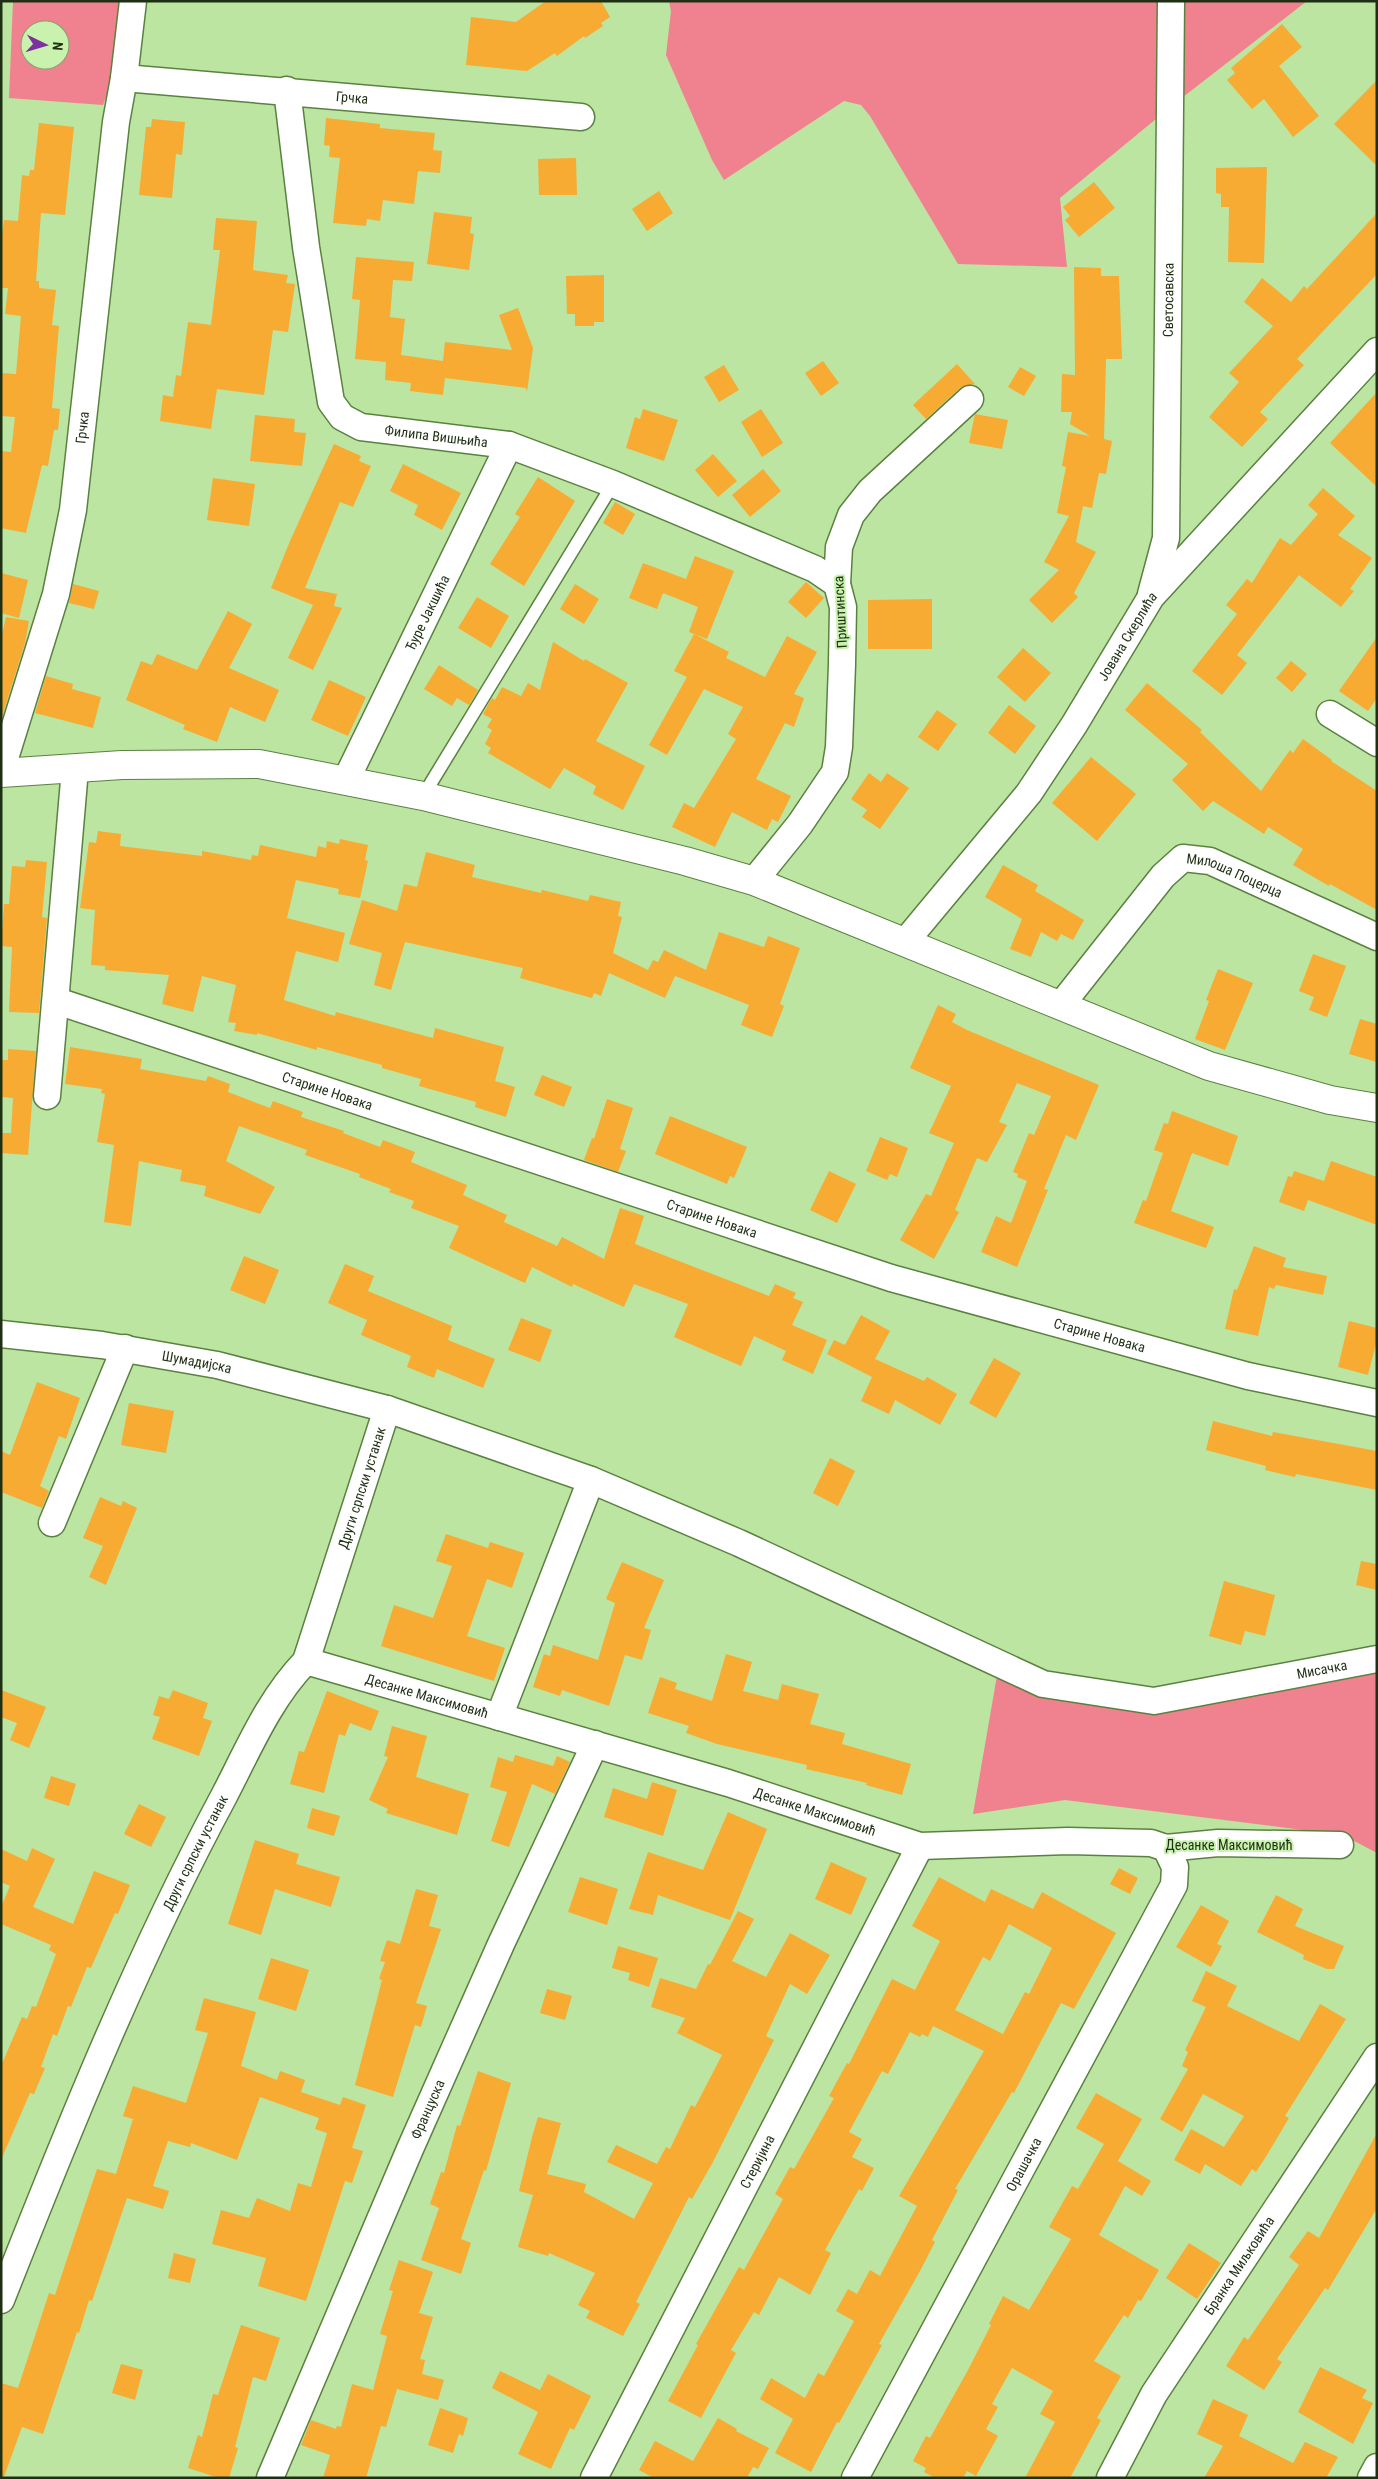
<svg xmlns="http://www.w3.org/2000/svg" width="1378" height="2479" font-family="'Roboto Condensed',sans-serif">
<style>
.green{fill:#f0818e;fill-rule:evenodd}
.building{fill:#f7ab33;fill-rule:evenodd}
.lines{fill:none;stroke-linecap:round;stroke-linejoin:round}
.lane-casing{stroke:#5b8141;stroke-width:15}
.street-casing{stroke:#5b8141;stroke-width:29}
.secondary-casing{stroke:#5b8141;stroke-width:30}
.lane{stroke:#fff;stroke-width:12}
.street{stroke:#fff;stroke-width:26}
.secondary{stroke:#fff;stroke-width:28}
.labels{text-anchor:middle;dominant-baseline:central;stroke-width:4;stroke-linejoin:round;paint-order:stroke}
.street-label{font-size:14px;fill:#1f2f14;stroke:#c8f2ae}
</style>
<rect width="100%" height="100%" fill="#bbe5a1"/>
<path class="green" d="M13,1H122L112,81L103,105L9,98ZM30,30H60V60H30Z
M669,1H1162V114L1060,198L1067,267L958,264L870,116L861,105L844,101L724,180L712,160L666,55L671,11Z
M1184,1H1307L1183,97Z
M999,1664L1158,1711L1377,1673V1853L1343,1835L1065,1800L973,1814Z"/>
<path class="building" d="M546,1H601L610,17L601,23L603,26L585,38L584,36L557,56L555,53L527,71L466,65L471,17L516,22Z
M1282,24L1302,47L1279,66L1319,116L1293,137L1264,99L1252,109L1227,80L1235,73L1231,68Z
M1377,80V166L1334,124Z
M326,118L380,124V128L435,133L433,150L442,151L440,173L418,171L414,204L383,200L380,221L367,219L366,226L333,223L340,158L329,157L330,146L324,145Z
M152,119L185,122L182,155L176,154L172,198L139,195L146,127H151Z
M39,123L74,127L65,215L41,213L36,281H39V288L56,290L52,325L59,326L52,408L60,409L58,430H54L48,466L42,465L26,533L1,528V451L11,452L15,417L1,416V373L16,374L21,316L5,314L8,288H1V242L4,220L18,221L22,175L29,176L30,170H34Z
M576,158L577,195H539L538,159Z
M1267,167L1264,263L1228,262L1229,207H1221V194L1216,193V168Z
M1094,182L1115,208L1079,237L1065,220L1070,216L1063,207Z
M659,191L673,213L647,231L632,209Z
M434,212L472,217L470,233L474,234L469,270L427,264Z
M1377,213V274L1297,359L1304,365L1260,412L1268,419L1242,447L1209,417L1239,382L1229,373L1273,326L1244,302L1262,278L1291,302L1304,286L1307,289Z
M216,218L257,221L253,270L288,275L286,283L295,284L288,332L273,330L264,395L217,389L211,429L160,421L163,395L173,397L176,375L181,376L188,322L211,325L220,250H213Z
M356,257L414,262L412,281L393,280L390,317L405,319L401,355L443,361L445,342L512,350L499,315L518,308L533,348L527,392L526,388L445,378L443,395L410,391L411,383L385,380L386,362L355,359L360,300L352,299Z
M1074,267L1101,268V276H1119L1122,359H1106L1104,439L1112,441L1106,474L1099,473L1092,508L1083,506L1076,542L1096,552L1074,593L1078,597L1052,623L1029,600L1059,570L1044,562L1069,516L1057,513L1066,467L1062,466L1068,432L1090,436L1070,424L1072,412H1061L1062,374L1075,375Z
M604,275V322H594V326H575V314H567L566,276Z
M823,361L839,383L821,396L805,373Z
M957,364L975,384L960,388L926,419L913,405Z
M724,365L739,390L719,402L704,377Z
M1020,367L1036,376L1024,396L1008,387Z
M1377,392V487L1330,443Z
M643,409L678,420L664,461L626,448L635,417L640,419Z
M761,409L783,443L762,457L741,422Z
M975,414L1008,420L1002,449L969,443Z
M255,415L295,419L294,432L306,433L302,466L250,461Z
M334,444L361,456L359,461L371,466L353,507L340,502L305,588L337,594L334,606L342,608L313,670L288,658L313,605L271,588L290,541Z
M713,454L737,481L718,497L695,470Z
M403,464L461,493L442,530L414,515L418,505L390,491Z
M763,469L781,491L750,517L732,495Z
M538,477L575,501L524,586L490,564L520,517L515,514Z
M213,478L255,484L249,526L207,520Z
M1323,488L1355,516L1338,535L1372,558L1350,589L1354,591L1341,607L1299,575L1237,655L1247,663L1222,695L1192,671L1237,614L1226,605L1247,579L1252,583L1280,538L1291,545L1318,514L1308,505Z
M615,502L635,514L623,535L603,523Z
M695,556L734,571L707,639L694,634L729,652L726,658L765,677L787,636L817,652L794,694L804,698L794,727L785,723L756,779L791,796L778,822L772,819L767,830L732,812L715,847L672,827L684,803L694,808L736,739L728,734L743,707L704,689L667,755L649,745L687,677L674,671L694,634L689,632L698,607L663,593L657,609L629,598L643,563L686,579Z
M1,573L28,580L19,618L1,613Z
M806,582L824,598L806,618L788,602Z
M73,584L99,591L94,609L69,603Z
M575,584L599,599L584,624L560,609Z
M477,597L509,616L491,648L458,628Z
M932,599V649H868V600Z
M228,611L252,624L229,668L279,690L265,722L230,707L217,742L183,729L185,725L126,700L141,661L152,665L157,654L197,670Z
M6,617L29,621L25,643L2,717L1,638Z
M1377,637V698L1368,711L1339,691Z
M553,642L584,661L585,659L628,683L596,741L645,766L623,810L593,794L596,786L564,768L550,789L488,753L491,748L485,744L492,730L487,727L492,719L483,714L492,698L495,700L502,687L521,696L528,683L540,690Z
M1023,648L1051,673L1025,702L997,677Z
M1291,661L1307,674L1292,692L1276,678Z
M439,665L478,690L469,705L457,698L452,706L424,689Z
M46,676L73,684L72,689L101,697L93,728L35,713Z
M329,680L366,697L348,736L311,720Z
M1147,683L1202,730L1200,732L1261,791L1290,750L1293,753L1303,739L1332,760L1331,761L1377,791V910L1330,884L1329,886L1293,865L1303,849L1268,827L1264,834L1213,801L1203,811L1172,780L1188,764L1125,710Z
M1009,705L1036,726L1015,754L988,733Z
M937,710L957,724L938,751L918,737Z
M1091,757L1136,794L1097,841L1052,803Z
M869,773L881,782L887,773L909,788L880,829L862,817L867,810L851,799Z
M98,831L121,834L120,846L202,856V851L251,860L252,855L258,856L260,845L316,857L318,846L326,848L327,841L339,844L340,839L368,845L365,860L368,861L360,898L338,894L339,889L296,880L287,918L345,933L338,962L296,951L284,1000L335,1016L336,1012L433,1038L435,1028L504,1047L495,1081L515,1087L506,1117L475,1107L476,1102L419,1086L421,1079L382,1068V1065L317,1047V1050L257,1033V1035L234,1031L236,1023L228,1022L236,985L202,976L193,1012L162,1004L169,975L105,970V966L91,965L95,910L80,908L89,842L96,843Z
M426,852L475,865L472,877L541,893L542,890L588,901L590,895L621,902L618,916L622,917L613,953L648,970L653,960L658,962L664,950L706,970L719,932L764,947L768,936L800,948L780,1004L784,1006L772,1037L741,1025L749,1005L675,976L665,998L609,973L601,996L594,993L592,998L520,978L523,968L405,942L391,990L374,985L382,953L349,944L362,900L397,911L404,884L417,887Z
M26,860L47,862L42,917L47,918L39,1013L9,1012L12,947L1,946L4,904H9L12,866L25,867Z
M1003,865L1038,885L1035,891L1084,920L1073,940L1061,934L1057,941L1041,932L1031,957L1010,949L1022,919L985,897Z
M1313,954L1346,966L1327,1017L1309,1010L1314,997L1299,991Z
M1218,969L1253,983L1225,1050L1195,1039L1209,1001L1206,1000Z
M938,1005L956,1014L952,1022L967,1030L1099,1085L1076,1140L1066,1135L1044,1189L1048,1190L1017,1267L981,1252L996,1216L1011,1223L1027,1181L1017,1177L1018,1174L1013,1172L1029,1133L1034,1135L1051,1096L1017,1083L999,1122L1007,1125L987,1162L977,1158L955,1210L959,1212L934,1259L900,1240L926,1194L931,1196L954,1143L929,1133L951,1086L910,1068Z
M1360,1019L1377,1024V1062L1349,1054Z
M70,1047L142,1059L140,1069L206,1081L208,1076L230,1084L228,1092L270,1108L273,1101L303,1112L301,1117L344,1131L343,1133L380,1147L383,1140L415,1152L411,1162L467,1185L463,1195L507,1215L504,1222L557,1246L562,1237L604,1259L620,1208L644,1216L635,1244L769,1296L775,1284L796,1293L793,1298L803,1302L792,1325L827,1340L813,1374L782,1360L786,1351L754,1336L741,1366L674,1337L688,1304L634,1284L624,1307L573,1284L572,1287L532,1267L525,1283L449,1248L459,1226L411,1208L414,1201L389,1192L391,1189L359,1177L360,1174L305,1155L307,1150L239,1126L226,1161L275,1187L260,1214L204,1196L206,1186L180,1181L182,1170L139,1161L131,1226L104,1222L114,1145L97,1142L105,1094L101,1093L102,1089L65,1084Z
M8,1049L36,1051L28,1155L1,1153L2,1133H11L13,1098L1,1097V1060H8Z
M542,1075L572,1087L564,1107L534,1095Z
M607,1099L633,1108L620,1149L626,1151L618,1172L584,1160L592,1138L594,1139Z
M1172,1111L1238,1136L1228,1166L1192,1153L1171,1211L1214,1227L1206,1248L1134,1223L1143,1200L1146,1201L1163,1153L1154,1150L1164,1123L1168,1124Z
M670,1116L747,1147L734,1178L730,1176L727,1184L655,1154Z
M880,1137L908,1148L897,1177L890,1174L887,1180L866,1171Z
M1331,1161L1377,1177V1225L1308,1200L1304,1211L1279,1202L1288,1176L1292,1177L1294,1171L1324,1181Z
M829,1171L856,1184L837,1223L810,1210Z
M1254,1246L1286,1258L1283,1267L1327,1276L1323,1295L1276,1285L1274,1289L1269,1287L1258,1336L1225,1329L1234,1289L1237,1290Z
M244,1256L279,1270L265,1304L230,1290Z
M345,1264L374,1276L368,1291L452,1326L448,1340L495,1359L483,1388L437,1369L434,1378L407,1367L411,1356L361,1335L367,1320L328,1303Z
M861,1315L890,1331L875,1359L924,1381L927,1377L957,1394L940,1425L895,1400L889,1414L861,1401L872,1377L827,1354L834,1340L845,1345Z
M521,1318L552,1330L540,1362L508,1350Z
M1349,1321L1377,1328V1340L1368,1375L1338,1367Z
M994,1358L1021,1373L996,1418L969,1403Z
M37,1382L80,1398L66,1439L59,1436L40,1486L49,1491L42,1508L1,1492V1451L10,1455Z
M129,1403L174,1411L166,1453L121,1445Z
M1213,1421L1272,1436L1273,1432L1377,1451V1490L1296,1474L1295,1477L1265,1470L1266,1466L1206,1450Z
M830,1458L855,1471L838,1506L813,1493Z
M100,1497L121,1506L123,1501L137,1508L106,1585L89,1577L103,1546L83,1538Z
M446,1534L488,1548L490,1542L524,1553L512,1588L487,1579L467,1636L505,1648L494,1681L381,1646L394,1605L433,1618L452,1566L436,1561Z
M1361,1561L1377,1564V1590L1356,1585Z
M622,1562L664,1580L644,1628L651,1630L642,1660L625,1655L609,1706L562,1690L560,1696L533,1687L544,1654L550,1656L553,1645L598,1660L615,1603L606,1599Z
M1224,1581L1275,1595L1265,1636L1245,1631L1241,1645L1209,1636Z
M726,1654L752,1662L743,1691L778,1700L782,1684L819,1694L810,1724L845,1733L842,1744L911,1764L902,1795L866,1785L867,1783L806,1769L807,1765L717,1744L686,1733L689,1726L648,1713L660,1677L677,1683L675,1689L712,1701Z
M1,1690L46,1707L29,1748L10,1740L17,1723L1,1717Z
M173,1690L208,1703L203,1718L212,1721L199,1756L152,1739L160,1717L153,1715L159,1696L169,1699Z
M327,1691L379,1711L371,1731L350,1723L345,1736L339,1734L324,1793L290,1784L299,1751L304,1752Z
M392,1726L427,1736L416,1777L469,1794L457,1835L386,1813L388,1809L369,1800L388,1757L384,1756Z
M515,1755L553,1766L557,1756L570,1762L555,1794L532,1784L509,1847L491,1841L507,1792L490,1787L498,1757L513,1762Z
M51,1776L76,1784L69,1806L44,1798Z
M652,1782L677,1790L663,1836L604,1817L613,1788L647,1799Z
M139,1804L166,1817L151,1847L124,1834Z
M312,1808L340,1816L334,1836L307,1828Z
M728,1812L767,1829L730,1920L658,1895L653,1915L629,1909L648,1852L703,1870Z
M255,1840L299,1854L296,1864L340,1877L331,1907L275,1889L261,1935L228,1924Z
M32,1848L55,1859L33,1907L73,1924L94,1871L130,1885L118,1914L115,1913L91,1968L87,1967L71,2007L68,2006L57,2036L53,2034L41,2067L45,2068L34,2094L30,2093L1,2160V2066L22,2017L27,2019L32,2006L36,2007L56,1954L49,1950L51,1945L1,1924V1907L10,1886L1,1882V1849L27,1861Z
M831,1862L867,1878L851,1915L815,1899Z
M1119,1868L1138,1878L1130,1894L1110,1884Z
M580,1877L618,1889L607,1925L568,1912Z
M939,1877L985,1902L991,1889L1033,1909L1042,1892L1116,1933L1074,2009L1061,2003L1014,2093L1012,2092L955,2189L958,2190L932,2240L935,2242L920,2271L879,2344L882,2345L865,2376L839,2423L837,2422L811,2472L775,2453L793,2419L760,2399L771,2378L805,2398L818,2373L824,2376L854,2321L836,2311L848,2289L857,2294L870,2270L880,2276L917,2206L899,2196L984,2051L933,2026L928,2037L922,2034L920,2037L910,2032L888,2074L882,2071L849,2132L862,2139L852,2157L874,2168L862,2191L859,2189L825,2250L831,2253L810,2295L779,2277L759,2315L754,2312L731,2350L736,2353L701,2418L668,2401L698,2345L696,2344L739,2267L744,2270L783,2199L775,2194L790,2167L794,2169L834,2098L829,2096L847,2063L849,2064L892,1979L915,1990L940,1941L912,1926ZM1009,1924L1052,1948L1029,1994L1025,1992L1003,2034L955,2010L983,1957L990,1961Z
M416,1889L438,1895L429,1926L441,1929L416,2003L427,2006L421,2027L415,2025L393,2097L355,2085L382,1980L379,1979L385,1962L380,1961L387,1940L400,1944Z
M1276,1895L1303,1909L1295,1926L1344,1946L1334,1969H1327L1303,1959L1304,1955L1257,1932Z
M1201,1905L1229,1921L1217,1944L1222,1946L1211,1967L1176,1947Z
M738,1911L754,1919L732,1961L766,1977L790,1933L830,1955L807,1994L790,1984L766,2036L774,2040L713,2162L692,2199L689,2197L636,2302L640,2304L623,2336L586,2318L590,2311L578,2305L595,2273L549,2253L548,2256L518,2247L533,2195L519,2191L532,2137L538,2117L561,2123L547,2174L586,2184L584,2192L634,2219L653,2183L607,2162L616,2145L657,2164L666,2147L670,2149L691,2105L695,2107L722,2055L677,2033L685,2018L651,2007L660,1978L696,1989L708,1964L710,1965Z
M618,1946L658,1958L649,1987L628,1980L630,1973L612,1968Z
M271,1958L309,1970L296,2011L258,1999Z
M1206,1971L1237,1986L1227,2006L1299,2041L1320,2004L1346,2019L1285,2116L1289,2118L1267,2155L1256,2172L1252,2169L1241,2186L1205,2164L1200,2174L1174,2160L1191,2129L1224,2147L1244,2116L1203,2094L1182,2132L1160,2119L1188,2069L1182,2066L1188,2052L1185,2050L1206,2007L1192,2001Z
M547,1989L572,1996L565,2020L540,2013Z
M204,1998L256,2012L241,2066L277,2080L280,2071L305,2080L301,2092L340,2105L343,2097L366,2105L352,2148L363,2151L352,2183L345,2181L306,2301L258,2286L266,2258L212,2244L221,2210L249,2218L257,2198L290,2211L298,2183L311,2187L327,2133L315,2129L319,2118L260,2097L237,2160L191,2143L190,2147L168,2141L153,2186L169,2191L163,2209L127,2198L92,2301L89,2300L79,2333L77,2332L43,2434L22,2427L4,2477L1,2476V2383L18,2388L49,2293L55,2295L97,2169L116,2174L133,2119L123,2116L133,2086L186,2103L208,2033L195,2030Z
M478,2071L511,2083L486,2171L484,2170L461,2239L471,2243L461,2274L421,2260L439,2208L430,2204L441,2172L444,2173L457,2125L460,2126Z
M1096,2093L1142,2119L1118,2161L1151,2181L1142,2196L1125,2186L1099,2235L1159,2270L1141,2301L1138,2300L1128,2318L1124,2315L1094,2361L1121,2376L1097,2418L1101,2420L1070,2478H1025L1055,2422L1040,2414L1053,2391L1012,2368L992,2404L998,2407L986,2429L998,2436L976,2476L967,2471L963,2478H935L924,2472L926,2468L913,2461L926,2436L930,2438L968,2370L991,2325L989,2324L1003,2296L1029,2310L1071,2239L1049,2227L1072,2186L1078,2189L1104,2144L1076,2128Z
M1377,2133V2208L1328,2290L1325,2288L1277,2359L1282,2362L1264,2390L1226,2366L1244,2337L1248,2340L1299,2265L1289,2257L1308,2231L1319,2238Z
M1189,2243L1221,2263L1197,2299L1166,2278Z
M174,2253L196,2259L190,2283L168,2278Z
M399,2260L433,2272L419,2313L433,2317L420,2359L425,2360L422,2374L444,2380L438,2400L397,2389L386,2427L381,2426L366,2478H323L330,2455L301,2445L311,2420L336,2429L337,2426L341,2427L352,2384L373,2390L387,2336L380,2334L393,2291L389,2290Z
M241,2325L280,2338L266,2381L253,2377L235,2447L238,2448L229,2478H219L188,2468L198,2435L202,2437L213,2394L218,2395Z
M121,2364L143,2370L135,2400L112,2393Z
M1320,2367L1367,2390L1362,2398L1373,2403L1353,2444L1298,2412Z
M500,2371L540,2390L548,2374L591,2396L574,2430L570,2428L551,2469L518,2454L538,2412L492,2388Z
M1213,2399L1248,2415L1239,2436L1293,2463L1305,2442L1338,2457L1326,2478H1204L1223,2446L1197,2434Z
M440,2408L468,2418L463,2436L459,2434L453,2453L428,2445Z
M718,2418L737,2429L736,2431L769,2448L758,2469L753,2467L747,2478H654L639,2470L655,2441L693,2461Z"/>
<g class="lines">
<g class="lane-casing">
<path id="lane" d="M423,796L613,484"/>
</g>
<g class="street-casing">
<g id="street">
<path d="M124,78L133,1"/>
<path id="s1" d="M287,90L306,247L331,402L342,417L361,427L509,445L613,484L815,569L837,584"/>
<path id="s2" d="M1151,594L1166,538L1171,1"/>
<path d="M1330,714L1377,743"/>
<path id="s3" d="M1,771L56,594L73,510L116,122L124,78L581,117"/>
<path id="s4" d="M346,780L509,445"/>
<path d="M754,881L800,824L835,772L839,747L842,664L843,607L837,584L839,547L851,515L870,491L970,399"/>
<path id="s5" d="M905,942L1029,793L1074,725L1151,597L1377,351"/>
<path id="s6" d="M57,1001L891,1278L1248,1376L1377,1403"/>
<path id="s7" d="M1061,1005L1163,876L1183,858L1210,861L1377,937"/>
<path d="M47,1096L75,769"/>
<path id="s8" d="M1,1334L102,1345L217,1365L387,1409L591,1480L739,1543L1043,1684L1154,1701L1377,1659"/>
<path d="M52,1523L125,1348"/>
<path id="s9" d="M306,1661L728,1783L920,1846L1068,1841L1151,1843L1166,1848L1218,1843L1340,1845"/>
<path d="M499,1717L591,1480"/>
<path id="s10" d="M1,2300C68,2130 137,1958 224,1796C248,1750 269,1699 306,1661L387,1409"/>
<path id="s11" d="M270,2478L410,2149L501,1944L595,1744"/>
<path id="s12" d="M594,2478L920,1846"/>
<path id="s13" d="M855,2478L1174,1885L1175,1867L1166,1848"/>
<path id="s14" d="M1110,2478L1154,2394L1377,2057"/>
<path d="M1371,2478L1377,2467"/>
</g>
</g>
<g class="secondary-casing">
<path id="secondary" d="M1,773L122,765L259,764L423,796L685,861L754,881L1209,1066L1330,1100L1377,1108"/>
</g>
<use href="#lane" class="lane"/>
<use href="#street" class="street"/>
<use href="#secondary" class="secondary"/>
</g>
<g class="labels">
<g class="street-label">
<text stroke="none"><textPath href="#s3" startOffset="935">Грчка</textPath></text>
<text stroke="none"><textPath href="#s2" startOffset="296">Светосавска</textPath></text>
<text stroke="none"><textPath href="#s3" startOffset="354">Грчка</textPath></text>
<text stroke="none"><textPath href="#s1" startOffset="431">Филипа Вишњића</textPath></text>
<text stroke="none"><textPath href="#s4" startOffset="186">Ђуре Јакшића</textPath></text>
<text transform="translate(840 612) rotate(-93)">Приштинска</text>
<text stroke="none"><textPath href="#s5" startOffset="379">Јована Скерлића</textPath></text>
<text stroke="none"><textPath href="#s7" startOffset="246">Милоша Поцерца</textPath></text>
<text stroke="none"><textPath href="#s6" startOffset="285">Старине Новака</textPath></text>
<text stroke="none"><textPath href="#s6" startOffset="690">Старине Новака</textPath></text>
<text stroke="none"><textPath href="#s6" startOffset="1095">Старине Новака</textPath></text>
<text stroke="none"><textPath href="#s8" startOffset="198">Шумадијска</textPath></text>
<text stroke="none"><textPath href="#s10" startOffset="892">Други српски устанак</textPath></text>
<text stroke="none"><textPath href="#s8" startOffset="1389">Мисачка</textPath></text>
<text stroke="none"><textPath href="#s9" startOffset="126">Десанке Максимовић</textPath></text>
<text stroke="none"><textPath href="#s9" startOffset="531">Десанке Максимовић</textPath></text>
<text x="1229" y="1845">Десанке Максимовић</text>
<text stroke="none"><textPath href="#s10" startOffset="488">Други српски устанак</textPath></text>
<text stroke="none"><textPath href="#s11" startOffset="401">Француска</textPath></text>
<text stroke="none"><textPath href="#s12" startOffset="356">Стеријина</textPath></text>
<text stroke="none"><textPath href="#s13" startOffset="356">Орашачка</textPath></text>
<text stroke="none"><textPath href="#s14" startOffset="249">Бранка Миљковића</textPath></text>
</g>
</g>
<rect width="1378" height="2479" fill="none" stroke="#1f2f14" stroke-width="5"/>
<g transform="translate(45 45) rotate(95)"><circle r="24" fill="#c8f2ae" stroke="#84a470"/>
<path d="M0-4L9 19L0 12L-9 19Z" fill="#7e30a0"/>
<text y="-8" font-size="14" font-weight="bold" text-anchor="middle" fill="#1f2f14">N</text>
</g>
</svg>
